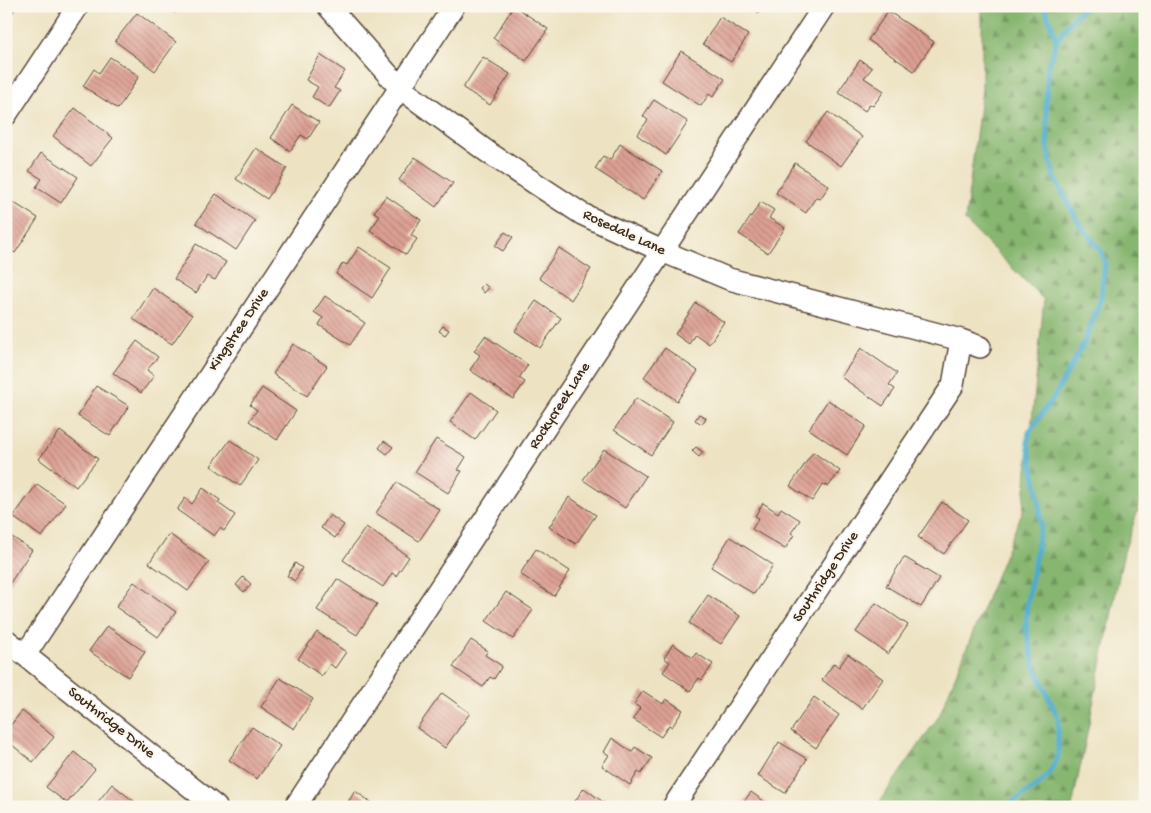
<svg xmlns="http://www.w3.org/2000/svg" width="1151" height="813" font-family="'Gochi Hand',sans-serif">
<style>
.forest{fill:url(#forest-firs);stroke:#607047}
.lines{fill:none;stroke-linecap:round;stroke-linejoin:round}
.stream{stroke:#4daccc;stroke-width:5.5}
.building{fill:url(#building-back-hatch)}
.street-casing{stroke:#564637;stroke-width:24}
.street{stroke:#fff;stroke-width:21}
.labels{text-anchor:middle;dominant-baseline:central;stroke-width:4;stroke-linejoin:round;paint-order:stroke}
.street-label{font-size:15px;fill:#3b2a1e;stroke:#fbf7ec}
</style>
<defs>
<pattern id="forest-firs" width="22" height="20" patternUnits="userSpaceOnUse" patternTransform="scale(1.25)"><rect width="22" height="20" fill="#86b670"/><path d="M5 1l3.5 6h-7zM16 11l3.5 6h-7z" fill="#6f945b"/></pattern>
<pattern id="building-back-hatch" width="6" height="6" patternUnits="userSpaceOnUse" patternTransform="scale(1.25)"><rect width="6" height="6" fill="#dda094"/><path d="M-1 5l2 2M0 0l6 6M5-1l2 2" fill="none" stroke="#b48378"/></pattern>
</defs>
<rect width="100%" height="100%" fill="#fbf7ec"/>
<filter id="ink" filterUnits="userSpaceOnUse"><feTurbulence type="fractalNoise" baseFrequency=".02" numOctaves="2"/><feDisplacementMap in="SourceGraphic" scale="10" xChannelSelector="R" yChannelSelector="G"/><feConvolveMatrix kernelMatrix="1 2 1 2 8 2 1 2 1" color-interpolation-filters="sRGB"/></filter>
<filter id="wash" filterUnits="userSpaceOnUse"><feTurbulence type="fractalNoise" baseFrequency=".0096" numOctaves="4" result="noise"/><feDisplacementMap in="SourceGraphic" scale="20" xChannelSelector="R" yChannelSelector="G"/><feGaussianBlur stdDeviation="1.12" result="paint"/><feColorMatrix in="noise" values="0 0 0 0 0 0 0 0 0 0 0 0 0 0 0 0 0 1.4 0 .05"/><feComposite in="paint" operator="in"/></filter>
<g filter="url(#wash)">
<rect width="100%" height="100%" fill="#ede3c3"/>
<path class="forest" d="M982,6H1145V489L1124,552L1072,807H876L939,716L1023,510L1044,300L965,221L982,89Z"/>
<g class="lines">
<path class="stream" d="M1044,6L1057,40
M1005,807L1038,785L1049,774L1058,756V718L1034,665L1026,629L1027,603L1041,525L1039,499L1028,443L1029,432L1054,397L1084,343L1101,298L1105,262L1101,251L1081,226L1054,177L1048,150L1046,103L1048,66L1057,40L1068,24L1085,6"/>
</g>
<g id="blocks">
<path class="building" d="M6,6H17L9,18L6,16Z
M166,6H180L175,13Z
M514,6L548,29L526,61L493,38Z
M750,6H764L759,13Z
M888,11L934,42L914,71L868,40Z
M137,13L176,42L155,71L115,41Z
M720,17L748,35L731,62L703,44Z
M681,51L725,79L713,97L709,94L701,106L662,81Z
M320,55L345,71L334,88L340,91L329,108L312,97L318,87L306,80Z
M110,57L139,76L118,109L83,86L94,69L99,73Z
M483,57L510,74L490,105L463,88Z
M860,60L872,68L864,78L884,91L873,106L870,104L865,111L838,92Z
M654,100L688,122L666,155L637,135L648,120L643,116Z
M292,105L319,122L308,139L301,135L290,151L271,138Z
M75,108L113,138L91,166L53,136Z
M828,112L862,137L841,166L806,141Z
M620,144L662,171L643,200L595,169L603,156L610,160Z
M256,148L287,168L267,199L236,179Z
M41,153L78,177L61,203L36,187L42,179L29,171Z
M415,157L453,183L436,207L399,180Z
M795,163L829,186L820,199L816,197L806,213L776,193Z
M216,194L255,221L236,250L196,223Z
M386,196L421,220L411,235L417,239L406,255L370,230L380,216L374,212Z
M11,201L38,218L15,253L6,247V208Z
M761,202L774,210L769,218L785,228L768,253L739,234Z
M505,232L513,237L503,251L495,246Z
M196,244L226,262L215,280L207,276L196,293L174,279Z
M359,247L391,268L372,298L336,274L343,263L347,265Z
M559,248L591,269L571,300L539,278Z
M484,284L489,288L484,293L480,288Z
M153,288L192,315L172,344L133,319Z
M325,296L365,323L350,345L319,325L323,318L314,312Z
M536,301L561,318L540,348L515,331Z
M696,303L724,322L709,344L695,334L689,344L675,334Z
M443,326L449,330L445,335L439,331Z
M485,336L528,365L519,378L525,382L513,399L470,370L480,355L474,351Z
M137,341L158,357L147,370L154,376L141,393L113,373Z
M293,344L327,366L307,396L273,374Z
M665,348L698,371L677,401L644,377Z
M861,348L897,373L889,385L895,389L883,406L841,377Z
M96,386L129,406L110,436L78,416Z
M262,388L296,411L277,440L249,421L257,410L250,405Z
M471,392L496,410L475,440L450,422Z
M636,398L673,422L651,455L614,430Z
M828,400L866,426L847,455L809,429Z
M699,414L706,418L702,424L695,420Z
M60,431L98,459L76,487L39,459Z
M436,439L466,457L458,470L462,471L448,493L415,472Z
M230,440L258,460L240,486L211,466Z
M384,441L393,447L387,454L379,448Z
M696,447L703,452L699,457L692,451Z
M604,449L646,476L625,508L583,480Z
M813,452L840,471L828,487L823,484L812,501L790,486Z
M397,482L440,510L419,541L376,513Z
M37,484L66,504L42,537L13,517Z
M203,488L220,500L218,503L235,515L224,531L220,528L214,536L177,510L185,498L192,504Z
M569,497L596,515L576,544L549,527Z
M942,502L968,520L944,554L918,537Z
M763,503L778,513L781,508L800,520L791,533L794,535L785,549L752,529L759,518L755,516Z
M330,515L344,525L335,538L321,528Z
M366,527L409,557L396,576L392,573L383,587L343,560Z
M6,533L32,550L8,586L6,585Z
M169,534L209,562L188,591L149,563Z
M730,537L773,565L754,594L711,567Z
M536,549L570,571L554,596L520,574Z
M904,557L939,578L921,607L886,586Z
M295,563L302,568L295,581L287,576Z
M243,577L251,584L244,592L236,585Z
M337,579L377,604L357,635L317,610Z
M134,582L176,612L158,637L116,607Z
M506,592L533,610L513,639L486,621Z
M708,595L740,616L721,644L689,623Z
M876,603L908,625L888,654L856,632Z
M107,626L145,652L128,677L89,651Z
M317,632L346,652L335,668L330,664L322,676L298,659Z
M471,640L488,651L485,655L502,666L494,679L490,677L483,687L453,667Z
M673,644L693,658L696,653L713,664L702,680L699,678L690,691L663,672L670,662L664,658Z
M848,654L883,679L862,709L822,680L834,663L839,667Z
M280,678L313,699L294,729L261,707Z
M643,691L663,704L666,699L683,710L672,727L669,725L661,737L633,719L640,708L634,704Z
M442,693L470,713L445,748L417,728Z
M814,697L839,715L816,748L791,731Z
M22,711L54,737L33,762L6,740V731Z
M252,727L280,746L257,779L229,760Z
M612,738L632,752L635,747L652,758L641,774L638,772L630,785L602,766L609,755L604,752Z
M779,742L807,759L785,793L758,776Z
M74,752L95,769L67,803L46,787Z
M112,784L141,807H94Z
M584,788L610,807H571Z
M355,791L378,807H345Z
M751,792L772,807H740Z"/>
</g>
</g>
<g filter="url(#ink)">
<use href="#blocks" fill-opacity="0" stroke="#564637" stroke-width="1"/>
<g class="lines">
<g class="street-casing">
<path id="street" d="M328,6L400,88L489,153L582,214L662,251L729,279L961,340L980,347
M6,115L78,6
M6,640L216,807
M25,655L454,6
M295,807L824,6
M673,807L953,385L961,340"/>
</g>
<use href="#street" class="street"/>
</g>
</g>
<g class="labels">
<g class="street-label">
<text transform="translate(624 233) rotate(25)">Rosedale Lane</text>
<text transform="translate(239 330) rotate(-56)">Kingstree Drive</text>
<text transform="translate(560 406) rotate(-57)">Rockycreek Lane</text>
<text transform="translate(826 577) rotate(-56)">Southridge Drive</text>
<text transform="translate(111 723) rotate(38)">Southridge Drive</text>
</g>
</g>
<rect width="1151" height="813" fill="none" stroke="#fbf7ec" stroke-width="25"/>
</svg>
